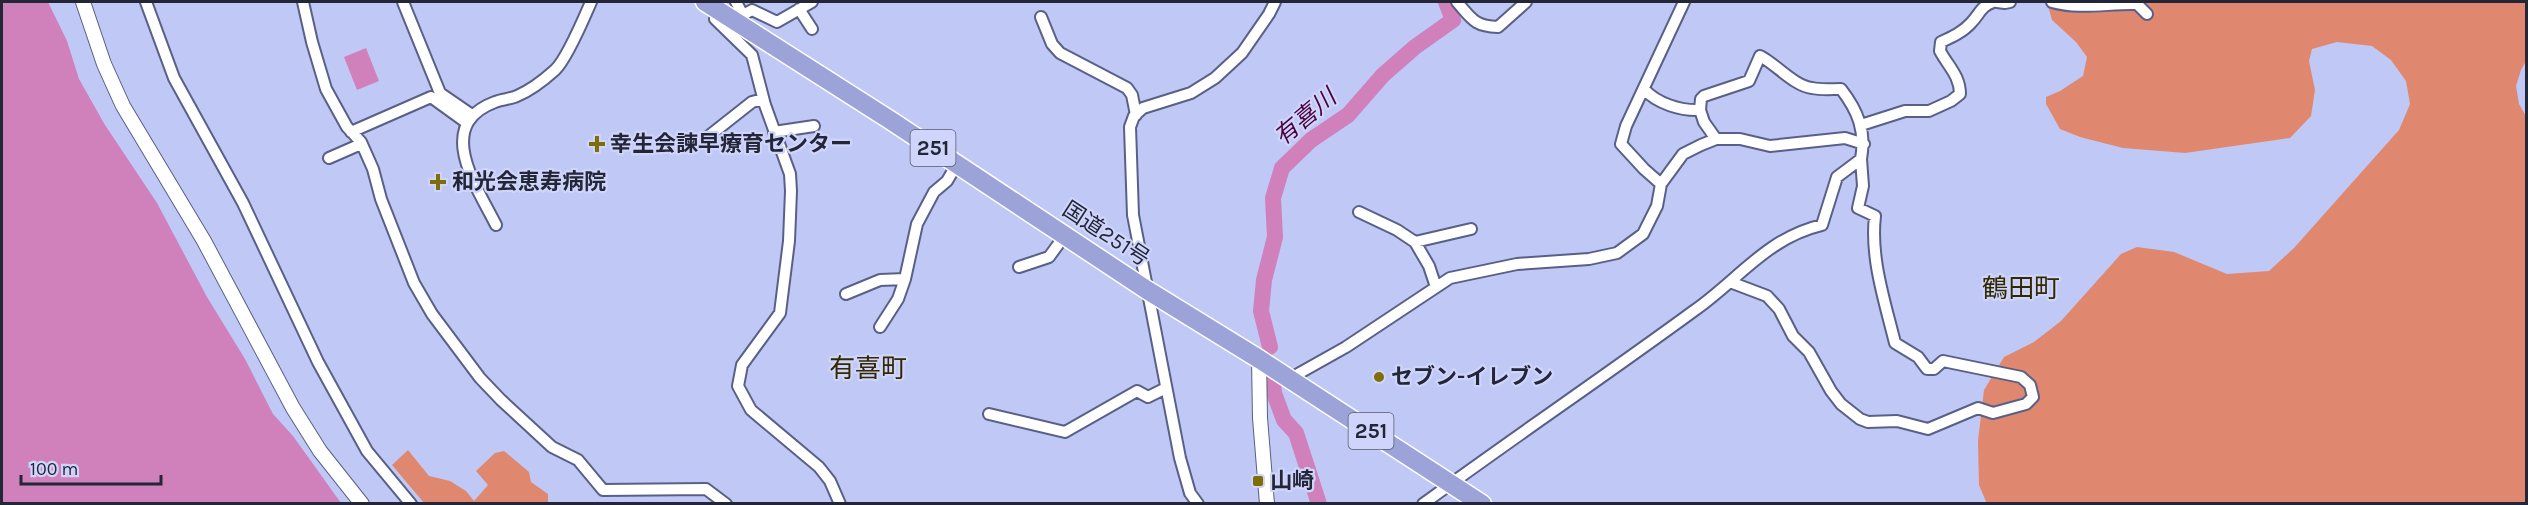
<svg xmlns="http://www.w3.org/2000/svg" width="2528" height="505" font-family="Karla,'Noto Sans JP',sans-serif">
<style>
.green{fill:#df886f}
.water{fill:#d081bc}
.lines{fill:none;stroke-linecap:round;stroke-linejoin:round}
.river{stroke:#d081bc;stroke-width:16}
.minor-casing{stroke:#596087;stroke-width:14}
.tertiary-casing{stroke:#596087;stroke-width:16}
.trunk-casing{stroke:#fff;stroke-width:21}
.minor{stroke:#fff;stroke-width:10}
.tertiary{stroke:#fff;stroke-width:14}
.trunk{stroke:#9ba3d8;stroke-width:18}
.poi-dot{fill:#7f6d08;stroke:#cfd5fa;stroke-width:2}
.labels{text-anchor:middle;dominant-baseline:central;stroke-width:4.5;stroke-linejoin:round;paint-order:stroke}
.shield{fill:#cfd5fa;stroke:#575a72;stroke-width:1.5}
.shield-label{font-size:21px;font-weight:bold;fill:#232637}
.poi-label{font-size:22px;font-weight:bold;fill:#232637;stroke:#cfd5fa;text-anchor:start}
.street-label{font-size:22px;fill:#232637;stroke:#cfd5fa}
.water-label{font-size:24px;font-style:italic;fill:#4b013e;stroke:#cfd5fa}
.quarter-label{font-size:26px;fill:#322900;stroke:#cfd5fa}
</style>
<rect width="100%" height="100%" fill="#c0c8f5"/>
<path class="green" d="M2047,2H2526V61L2521,70L2516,86L2519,104L2526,116V503L1987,504L1979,485L1978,441L1984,390L2004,357L2034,342L2061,321L2121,254L2137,247L2174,252L2227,274L2269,271L2294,248L2399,130L2410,104L2406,81L2391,60L2372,46L2337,42L2312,49L2309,61L2315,90L2311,116L2290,138L2185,153L2123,148L2080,137L2060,129L2046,104V97L2060,91L2083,76L2087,57L2076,42L2052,20Z
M408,450L429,476L450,481L466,491L474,501L488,485L476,471L495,453L504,451L529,472L531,482L548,494V503H424L392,465Z"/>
<path class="water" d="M2,2H48L67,41L79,79L105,125L157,203L207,297L245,359L273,414L293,436L341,503H2Z
M366,48L379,81L357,90L344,57Z"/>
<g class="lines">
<path class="river" d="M1270,347L1261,311L1264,280L1275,237L1273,198L1282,168L1311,140L1348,115L1383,75L1415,47L1453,20L1446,2
M1273,380L1274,393L1284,420L1296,433L1319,504"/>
<g class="minor-casing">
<path id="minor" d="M146,2L174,78L243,203L318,362L367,451L411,504
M303,2L312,42L326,89L347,127L361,142L373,169L381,199L414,283L432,314L480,378L501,400L552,447L578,460L603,490L706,489L726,504
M403,2L440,93L472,115
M736,2L743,15
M1457,2C1472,19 1474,26 1498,27L1526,2
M1997,2L2005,3L2010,2
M2052,2C2080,10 2109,3 2137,4L2147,14
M799,9L812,29
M717,10L715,19L752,55L765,105L790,174L791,191L789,241L780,313L742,365L738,386L751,410L819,467L830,481L840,504
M1041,17L1052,44L1060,53L1127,88L1132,95L1136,115
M738,23L743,15L752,10L777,22L812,2
M1644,89C1657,104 1682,111 1700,110L1704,122L1716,139
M1861,125L1905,111H1929L1951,101L1960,94C1960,76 1948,66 1940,51L1941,42C1952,37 1963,32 1971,23C1979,15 1981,6 1993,2
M351,132L431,97L467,123
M774,132L814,126
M700,143L752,102L763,99
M329,158L361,144
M1661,184L1644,169L1621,144L1626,126L1684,2
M1359,212L1397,230L1415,242
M496,225C477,187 433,125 495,102C502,99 511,99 517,96C529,91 545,79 555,70C567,59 584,18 591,2
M1019,267L1049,257L1065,235
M1730,282L1767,296L1779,309L1793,336L1809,352L1831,391L1841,404L1860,419L1868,422L1897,421L1928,429L1978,408L1993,413L2026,404L2033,397L2030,385L2021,377L1943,361L1934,369H1927L1918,357L1895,343C1885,302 1870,258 1875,216L1858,208L1863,186L1861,159
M1436,287L1429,266L1415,242L1471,229
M846,294L880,280L905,279
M880,327L898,299L905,279L917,224L934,192L947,181L957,164
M1289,379L1346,347L1450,278L1517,264L1589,259L1617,253L1643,234L1657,206L1661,184L1683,154L1701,145L1716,139H1740L1770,146L1845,138L1864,144
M989,414L1065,432L1137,391L1148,397L1166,388
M1198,504L1190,493L1180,458L1133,215L1130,127L1134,116L1143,108L1191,93L1215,78L1242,53L1269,14L1275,2
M1423,504C1513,438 1605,376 1695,310C1739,279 1767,238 1822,225L1837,177L1861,159C1866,131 1858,111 1841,89C1831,89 1821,90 1812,88C1794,86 1776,64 1760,56L1749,81L1704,96L1701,99L1700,110"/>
</g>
<g class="tertiary-casing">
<path id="tertiary" d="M83,2L104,64L123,106L204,241L293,408L320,451L362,504
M1259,359L1260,418L1267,504"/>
</g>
<g class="trunk-casing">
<path id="trunk" d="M705,2L890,120L1147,290L1259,359L1482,504"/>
</g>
<use href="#minor" class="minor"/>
<use href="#tertiary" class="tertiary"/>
<use href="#trunk" class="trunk"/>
</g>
<g class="poi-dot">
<path d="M594 135h6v6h6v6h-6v6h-6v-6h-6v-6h6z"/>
<path d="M435 173h6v6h6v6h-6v6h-6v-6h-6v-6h6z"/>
<circle cx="1379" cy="377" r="6"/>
<rect x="1252" y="475" width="12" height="12" rx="3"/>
</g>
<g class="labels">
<g class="shield">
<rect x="910.5" y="130" width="45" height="36" rx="4.5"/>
<rect x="1348.5" y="413" width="45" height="36" rx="4.5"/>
</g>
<g class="shield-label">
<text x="933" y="148">251</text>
<text x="1371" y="431">251</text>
</g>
<g class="poi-label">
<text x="610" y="144">幸生会諫早療育センター</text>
<text x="452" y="182">和光会恵寿病院</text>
<text x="1391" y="377">セブン-イレブン</text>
<text x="1270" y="481">山崎</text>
</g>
<g class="street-label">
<text transform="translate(1106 234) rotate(33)">国道251号</text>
</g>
<g class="water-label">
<text transform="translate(1305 117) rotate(-40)">有喜川</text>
</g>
<g class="quarter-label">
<text x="2021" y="288">鶴田町</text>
<text x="868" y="368">有喜町</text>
</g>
</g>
<rect width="2528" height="505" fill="none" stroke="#232637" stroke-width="6"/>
<path d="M21 475v9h140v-9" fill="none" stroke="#232637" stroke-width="3"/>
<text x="30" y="475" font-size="18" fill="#232637" stroke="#cfd5fa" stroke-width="4.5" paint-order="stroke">100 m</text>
</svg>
